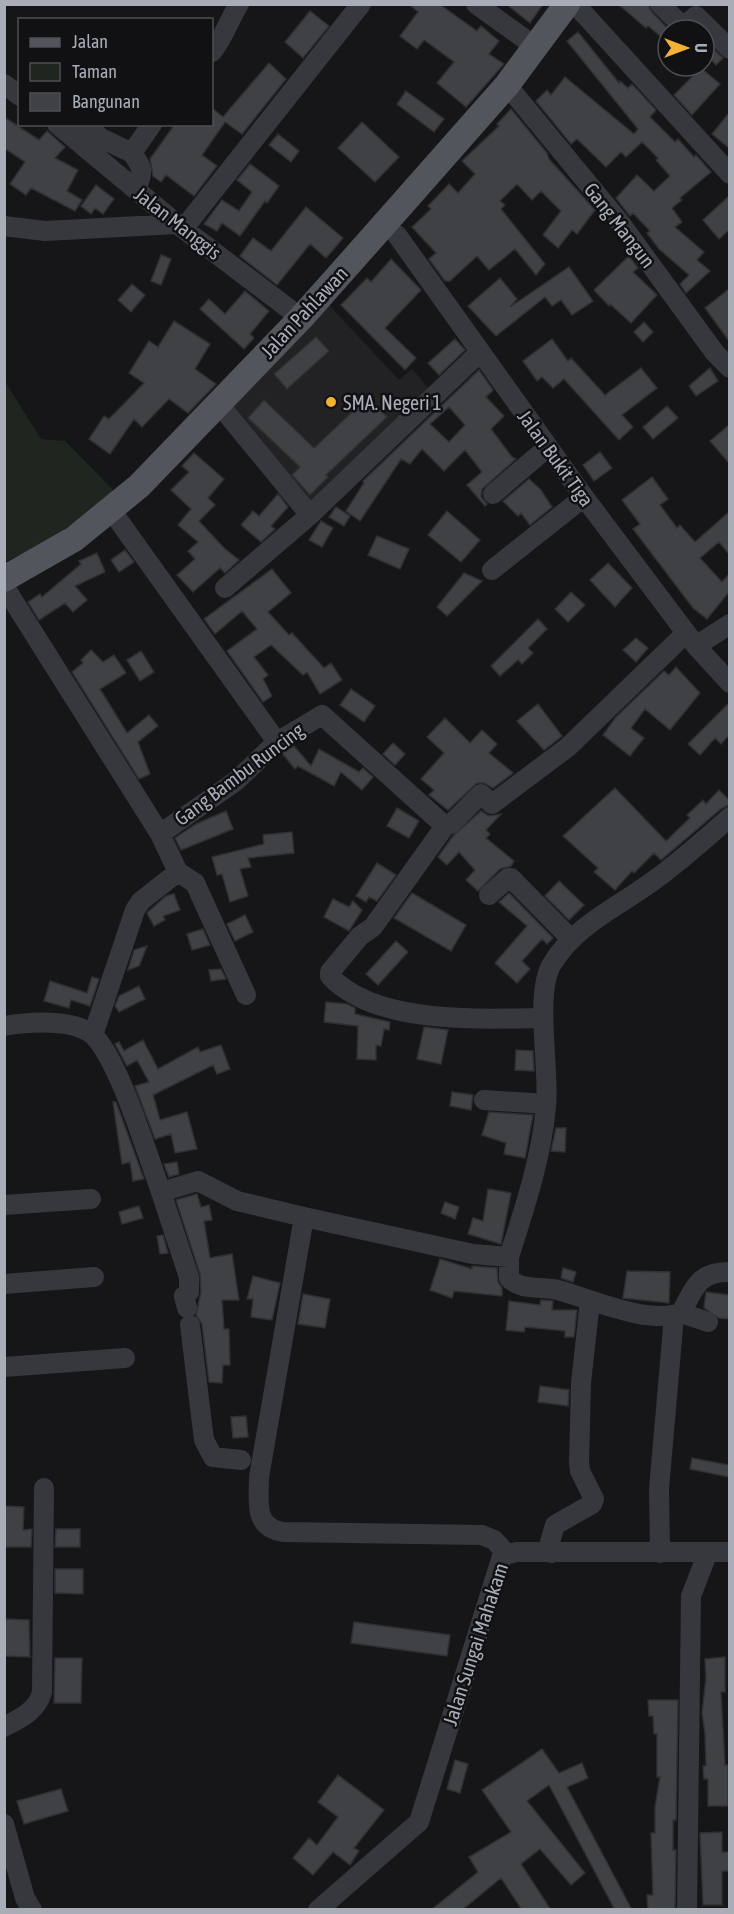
<svg xmlns="http://www.w3.org/2000/svg" width="734" height="1914" font-family="'Asap Condensed',sans-serif">
<style>
.built{fill:#222225}
.green{fill:#1e261f}
.building{fill:#404145;stroke:#303034;stroke-width:1.5;fill-rule:evenodd}
.lines{fill:none;stroke-linecap:round;stroke-linejoin:round}
.minor{stroke:#37383d;stroke-width:20}
.major{stroke:#53555c;stroke-width:26}
.poi-dot{fill:#f2b134;stroke:#111113;stroke-width:2}
.labels{text-anchor:middle;dominant-baseline:central;stroke-width:5;stroke-linejoin:round;paint-order:stroke}
.street-label{font-size:20px;fill:#a8adb8;stroke:#111113}
.poi-label{font-size:20px;fill:#a8adb8;stroke:#111113;text-anchor:start}
</style>
<rect width="100%" height="100%" fill="#161618"/>
<path class="built" d="M329,305L399,380L412,369L433,394L312,505L229,409Z"/>
<path class="green" d="M4,380L41,439L65,441L114,491L51,540L5,562Z"/>
<path class="building" d="M409,4H439L477,31L481,26L499,41L489,54L504,64L466,107L437,83L454,62L424,40L417,49L400,36L418,12Z
M506,4H543L530,23Z
M618,4H648L652,12L669,30L668,45L659,35L648,26L646,28Z
M310,11L329,26L303,58L285,42Z
M578,32L619,83L620,81L628,88L632,84L656,110L650,117L675,142L678,139L694,157L696,155L711,172L680,198L682,200L672,208L682,222L675,227L704,252L697,260L710,271L686,293L680,284L689,275L659,249L647,233L650,231L633,213L630,216L616,198L637,175L654,191L670,176L656,160L658,158L642,142L626,157L621,152L606,167L577,139L571,144L536,101L547,90L551,95L565,77L634,134L638,129L567,41Z
M704,40L723,58L716,65L704,52Z
M269,63L286,79L242,134L225,122L202,155L217,166L194,196L166,175L161,182L153,176L150,159L175,124H212V108L223,117Z
M701,68L720,84L692,115L674,95Z
M406,91L444,119L434,132L397,104Z
M511,109L547,153L549,159L595,210L577,234L572,230L558,248L543,235L561,211L541,191L532,200L517,184L500,201L505,205L501,209L545,264L536,275L515,249L489,270L477,256L450,281H445L429,259L436,253L412,227L431,209L428,206L449,184L458,193L475,174L462,161L499,126L497,124Z
M729,113V148L712,134Z
M4,117L39,140L47,131L65,147L55,158L78,170L67,191L82,200L75,211L31,188L26,195L10,184L25,162L4,148Z
M362,122L399,157L375,182L338,148Z
M278,134L299,151L291,162L269,145Z
M250,164L279,186L267,203L265,201L240,236L222,223L217,231L204,224L222,200L239,211L252,192L237,180Z
M96,185L114,199L103,214L95,208L91,214L81,206Z
M729,196V230L719,239L703,220Z
M306,207L343,238L326,258L310,244L277,285L240,256L253,238L271,251Z
M161,255L171,259L161,285L151,281Z
M629,256L638,268L633,272L657,295L631,323L610,304L609,306L594,290Z
M391,259L421,290L385,328L416,358L405,370L341,305L367,278L371,282Z
M569,267L593,301L572,315L561,300L552,306L545,297L496,336L468,306L500,278L517,299L510,307Z
M132,284L145,295L131,312L118,300Z
M729,289V341L705,308Z
M245,291L269,311L250,334L254,338L244,349L200,309L209,299L225,314Z
M174,321L210,344L195,369L216,384L188,413L169,399L142,427L134,419L110,454L89,439L104,416L109,419L144,383L129,373L149,341L158,347Z
M644,322L653,332L643,342L634,332Z
M316,337L329,351L287,389L274,374Z
M455,339L465,350L439,375L428,363Z
M552,339L568,361L571,358L605,395L641,368L657,388L622,415L633,427L619,440L564,379L553,388L542,377L537,381L523,361Z
M710,368L718,381L696,396L689,386Z
M479,370L493,390L486,397L504,416L491,429L512,457L516,459L482,489L481,497L487,504L485,506L467,485L482,472L465,450L444,471L422,449L410,464L401,459L360,521L346,511L364,483L363,481ZM449,407L465,425L449,442L430,424Z
M368,397L387,417L326,475L328,477L310,495L292,475L300,467L248,418L264,400L314,448Z
M667,406L678,418L653,439L643,427Z
M729,425V463L710,441Z
M600,452L612,468L594,481L583,465Z
M194,453L224,479L208,498L215,505L199,521L224,548L239,560L225,573L220,568L193,592L177,575L195,559L188,551L198,542L178,525L191,509L171,490L189,472L182,466Z
M652,477L668,499L660,505L677,528L680,525L695,542L729,512V554L719,542L700,558L722,582L729,574V592L707,619L693,608L633,529L640,524L622,500Z
M529,479L541,490L552,507L530,525L521,513L518,516L503,501Z
M278,494L288,507L271,526L275,529L261,542L241,525L253,511L259,516Z
M336,507L350,516L344,526L329,517Z
M447,511L480,540L461,562L428,535Z
M321,521L333,528L322,547L309,540Z
M377,536L409,549L400,569L368,555Z
M125,550L134,562L119,572L111,560Z
M97,553L105,572L75,586L87,600L73,612L65,603L39,620L28,602L40,594L42,597L81,564L79,561Z
M608,563L632,588L615,607L590,580Z
M272,569L291,593L268,612L289,635L292,633L324,668L331,663L342,680L320,694L307,672L303,675L271,645L254,657L268,675L263,679L272,696L263,702L227,651L257,629L242,611L215,634L204,619Z
M464,573L482,581L447,616L437,607Z
M571,592L585,605L568,622L555,609Z
M538,619L547,629L528,648L533,653L522,664L518,660L500,676L491,666Z
M636,638L648,648L636,662L623,650Z
M91,650L103,662L114,655L126,673L100,689L127,733L149,715L158,726L138,742L150,774L139,779L72,672L83,663L81,660Z
M141,651L154,672L140,681L127,660Z
M676,667L700,693L670,730L645,709L631,728L644,738L630,756L603,735L616,717L664,671L669,675Z
M351,689L375,706L364,722L340,705Z
M729,703V735L721,744L715,738L700,755L688,744Z
M538,704L562,736L544,750L517,721Z
M445,718L470,743L482,730L497,744L489,753L513,773L493,788L484,783H477L448,810L429,795L434,790L421,779L444,753L427,737Z
M393,743L405,754L395,765L383,754Z
M294,746L311,766L319,749L359,772L363,768L373,777L362,790L341,772L334,786L298,766L295,769L282,753Z
M615,788L666,841L690,818L687,815L703,800L706,804L719,790L729,800V805L722,808L661,860L654,853L634,873L632,871L615,890L594,872L598,868L563,836Z
M397,808L419,821L409,838L387,826Z
M226,811L233,829L181,850L175,838L196,824Z
M481,811L489,816L501,814L486,830L490,834L486,838L514,861L511,866L500,869L478,891L466,880L475,870L459,852L447,865L438,857L453,836Z
M292,832L294,853L248,858L251,867L240,869L248,896L230,902L222,874L217,875L212,857L264,844L263,835Z
M377,863L396,875L377,901L369,897L366,902L356,896Z
M559,881L584,905L569,920L545,896Z
M412,893L466,925L451,951L394,918Z
M509,893L553,938L547,944L542,939L522,961L530,969L517,983L495,963L527,926L499,902Z
M174,894L180,910L163,916L165,920L154,926L147,913L166,896Z
M333,899L349,907L353,901L362,910L349,931L324,917Z
M245,915L253,932L235,941L227,924Z
M203,929L210,945L192,950L187,934Z
M396,941L408,952L378,985L366,974Z
M147,946L139,966L128,970L134,950Z
M221,969L226,979L211,981L209,970Z
M92,977L99,979L90,1006L71,1000L69,1008L44,1001L50,981L87,993Z
M139,986L145,999L119,1012L115,1006L119,996Z
M326,1002L347,1004L355,1008V1014L390,1022L389,1030L384,1029L381,1046L376,1045V1060L357,1059L358,1026L324,1022Z
M424,1027L448,1030L441,1064L417,1059Z
M143,1040L158,1069L198,1047L200,1052L221,1045L230,1069L217,1074L213,1065L153,1095L160,1120L187,1112L197,1149L175,1153L171,1134L155,1139L135,1086L149,1082L137,1060L127,1066L115,1044L119,1042L124,1051Z
M516,1050L533,1051L534,1071L515,1070Z
M452,1092L473,1095L471,1110L450,1106Z
M113,1102H116L144,1179L133,1181L130,1162L122,1164Z
M489,1112L533,1115L525,1158L504,1154L506,1143L482,1135Z
M556,1128H566L565,1152L551,1151Z
M177,1162L179,1174L169,1177L164,1164Z
M488,1189L511,1193L501,1244L468,1234L473,1218L483,1221Z
M197,1194L201,1207L209,1205L212,1220L204,1221L210,1258L232,1254L239,1300H222L224,1329H229L230,1365H223L222,1383L209,1382L202,1324L196,1315L201,1292L200,1274L176,1200Z
M445,1202L459,1207L455,1219L441,1213Z
M139,1206L143,1218L122,1224L119,1212Z
M163,1235L168,1253L160,1254L157,1236Z
M440,1259L472,1269V1266L497,1268L498,1282L502,1288V1296L454,1291L452,1298L430,1290Z
M563,1268L576,1272L573,1282L561,1278Z
M627,1271L670,1272L669,1303L623,1298Z
M253,1276L280,1283L272,1320L251,1317L253,1299H247Z
M706,1292L729,1295V1319L719,1318L704,1308Z
M303,1294L330,1299L325,1328L298,1324Z
M541,1300L553,1301L552,1310H577L574,1337H565V1331L525,1327L524,1332L506,1330L509,1301L540,1305Z
M540,1386L569,1390L568,1406L538,1402Z
M246,1416L248,1437L233,1438L231,1417Z
M692,1458L729,1465V1477L690,1469Z
M4,1506L24,1507L23,1530L32,1529L31,1547H4Z
M56,1529H80V1547H55Z
M55,1569H83V1594L55,1593Z
M4,1619L29,1620L30,1657L4,1656Z
M354,1622L450,1635L447,1656L351,1643Z
M725,1657V1692H721L725,1765H728V1806H708V1779H704L703,1766H706L705,1733L702,1713L706,1678L705,1659Z
M55,1658H82L81,1703H54Z
M648,1700H678L676,1820H673V1850H676L675,1910H648L647,1895H653L651,1833H655V1807L660,1777H657V1734H654L653,1716H649Z
M542,1749L559,1773L582,1763L588,1778L567,1787L632,1910H615L549,1785L527,1801L585,1873L571,1885L540,1849L521,1864L551,1910H522L501,1878L462,1910H431L478,1872L469,1857L511,1832L482,1790Z
M455,1760L468,1764L460,1793L447,1789Z
M338,1775L384,1810L354,1848L359,1851L350,1865L333,1852L313,1875L293,1858L309,1838L317,1845L338,1817L318,1802Z
M61,1789L68,1811L24,1824L17,1801Z
M722,1832V1852H729V1871H722V1905H703L700,1833Z"/>
<g class="lines">
<path class="minor" d="M476,4L536,47
M575,4L730,174
M660,4L683,27L696,16L730,49
M212,52C224,37 229,20 239,4
M4,84L20,96
M507,85L618,220L715,353L730,368
M57,124L177,224L301,318
M85,124L101,138L132,153
M136,190C143,170 144,170 132,153L152,124
M4,226L45,231L177,224
M184,228L361,4
M397,235L584,497L696,646L730,624
M218,403L310,515
M493,494L548,447
M111,510L277,742
M492,570L584,497
M4,586L160,834L178,872L141,901L135,910L93,1035
M225,588L310,515L480,352
M696,646L730,683
M160,834L236,781L277,742L322,715L445,826
M178,872L195,883L246,995
M489,895L508,878H511L571,939
M543,1018C481,1019 375,1025 330,976V972L360,936L373,927L445,826L451,824L481,794L492,804L568,747L685,634
M4,1026C28,1022 75,1018 94,1036C120,1063 147,1154 161,1192L198,1181L237,1201L304,1217L259,1477C259,1501 253,1527 283,1532L482,1535L494,1540L506,1553
M484,1100L546,1104
M161,1192L189,1277V1292L184,1296L187,1308
M4,1205L91,1199
M304,1217L473,1254L509,1257C525,1207 541,1159 546,1107C550,1069 534,993 552,964C575,925 618,907 653,881C680,862 705,839 730,817
M509,1257V1278C520,1291 542,1286 558,1290C591,1299 648,1325 681,1313C694,1289 698,1271 730,1272
M4,1284L94,1277
M681,1313L708,1322
M190,1325L204,1440L213,1457L241,1460
M4,1367L125,1358
M552,1553L550,1542L555,1525L592,1504L594,1499L580,1471L579,1463L581,1383L590,1301
M660,1553L659,1489L674,1316
M4,1727C21,1718 37,1711 42,1692L44,1488
M4,1824L25,1898L32,1910
M318,1910L419,1822L502,1556L516,1552H730
M687,1910L691,1596L708,1552"/>
<path class="major" d="M4,579L74,539L139,486L301,318L403,203L507,85L567,4"/>
</g>
<circle class="poi-dot" cx="331" cy="402" r="6"/>
<g class="labels">
<g class="street-label">
<text transform="translate(178 223) rotate(38)">Jalan Manggis</text>
<text transform="translate(620 225) rotate(52)">Gang Mangun</text>
<text transform="translate(304 312) rotate(-47)">Jalan Pahlawan</text>
<text transform="translate(556 458) rotate(54)">Jalan Bukit Tiga</text>
<text transform="translate(239 774) rotate(-37)">Gang Bambu Runcing</text>
<text transform="translate(475 1644) rotate(-72)">Jalan Sungai Mahakam</text>
</g>
<g class="poi-label">
<text x="343" y="402">SMA. Negeri 1</text>
</g>
</g>
<rect width="734" height="1914" fill="none" stroke="#a8adb8" stroke-width="12"/>
<rect x="18" y="18" width="195" height="108" fill="#111113" stroke="#4d4f55" stroke-width="1.5"/>
<rect x="30" y="38" width="30" height="9" fill="#53555c" stroke="#4d4f55" stroke-width="1.5"/>
<text x="72" y="48" font-size="18" fill="#a8adb8">Jalan</text>
<rect x="30" y="63" width="30" height="18" fill="#1e261f" stroke="#4d4f55" stroke-width="1.5"/>
<text x="72" y="78" font-size="18" fill="#a8adb8">Taman</text>
<rect x="30" y="93" width="30" height="18" fill="#404145" stroke="#4d4f55" stroke-width="1.5"/>
<text x="72" y="108" font-size="18" fill="#a8adb8">Bangunan</text>
<g transform="translate(686 48) rotate(90)"><circle r="28" fill="#111113" stroke="#4d4f55" stroke-width="1.5"/>
<path d="M0-4.5L10 22L0 15L-10 22Z" fill="#f2b134"/>
<text y="-9" font-size="16" font-weight="bold" text-anchor="middle" fill="#a8adb8">U</text>
</g>
</svg>
